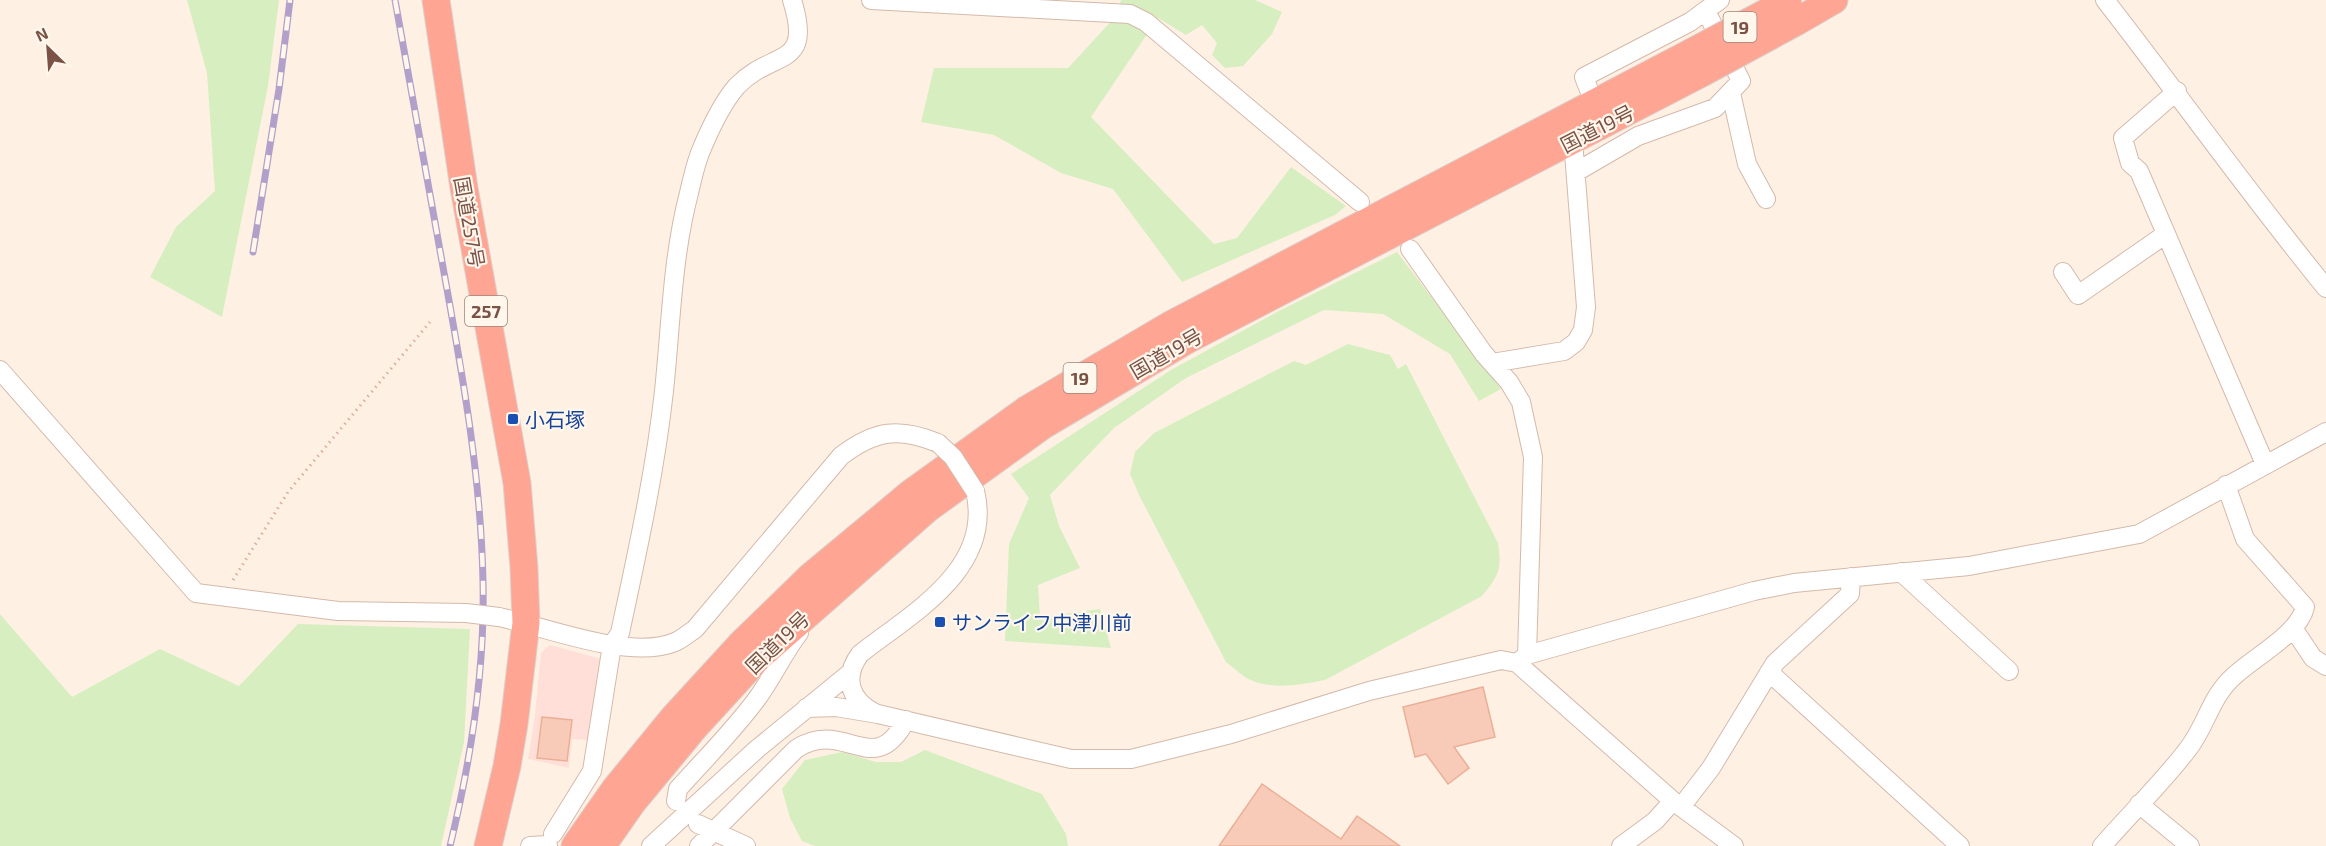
<svg xmlns="http://www.w3.org/2000/svg" width="2326" height="846" font-family="'Exo 2','Noto Sans JP',sans-serif">
<style>
.commercial{fill:#ffdfd7}
.green{fill:#d7eec0}
.building{fill:#f7cbb8;stroke:#ebaf97;stroke-width:1.5}
.lines{fill:none;stroke-linecap:round;stroke-linejoin:round}
.minor-casing{stroke:#d4b9ab;stroke-width:20}
.highway-casing{stroke:#dcd2cf;stroke-width:29}
.path{stroke:#dcae9b;stroke-width:3;stroke-dasharray:1.5 4.5;stroke-linecap:butt}
.minor{stroke:#fff;stroke-width:18}
.highway{stroke:#ffa594;stroke-width:27}
.rail-casing{stroke:#b2a0ca;stroke-width:7}
.rail{stroke:#fff6ec;stroke-width:4.5;stroke-dasharray:14;stroke-linecap:butt}
.minor-bridge-casing{stroke:#d4b9ab;stroke-width:20;stroke-linecap:butt}
.highway-bridge-casing{stroke:#dcd2cf;stroke-width:29;stroke-linecap:butt}
.minor-bridge{stroke:#fff;stroke-width:18}
.highway-bridge{stroke:#ffa594;stroke-width:27}
.transit-dot{fill:#1a4fb4;stroke:#fff6ec;stroke-width:2}
.labels{text-anchor:middle;dominant-baseline:central;stroke-width:4.5;stroke-linejoin:round;paint-order:stroke}
.shield{fill:#fff6ec;stroke:#a28478;stroke-width:1.5}
.shield-label{font-size:18px;font-weight:bold;fill:#7a5346}
.street-label{font-size:20px;fill:#7a5346;stroke:#fff6ec}
.transit-label{font-size:20px;fill:#164399;stroke:#fff6ec;text-anchor:start}
</style>
<rect width="100%" height="100%" fill="#fef1e3"/>
<path class="commercial" d="M550,645L602,659L589,740L572,739L569,768L528,759L535,715L541,653Z"/>
<path class="green" d="M187,0H279L268,86L222,317L150,277L176,227L215,191L207,73Z
M1121,0H1255L1282,12L1272,34L1243,66L1225,68L1212,55L1217,43L1202,25L1186,35L1158,18L1091,117L1214,244L1237,238L1291,167L1346,206L1335,215L1182,282L1113,189L1061,173L994,135L921,122L934,68H1068L1116,16Z
M1397,252L1501,389L1479,401L1450,354L1383,314L1324,310L1186,378L1114,428L1050,495L1059,526L1080,568L1038,585L1040,617L1100,609L1111,648L1005,641L1009,544L1029,498L1011,474L1171,370L1275,313Z
M1348,344L1390,355L1398,369L1406,364L1498,543C1502,570 1499,575 1482,596L1325,680C1300,685 1268,691 1245,677C1239,673 1233,667 1226,662L1140,497L1130,474L1135,452L1154,433L1294,361L1306,365Z
M0,614L72,697L160,649L239,686L298,624L470,629L464,742L441,846H0Z
M925,750L1042,794L1066,834L1068,846H815L802,841L790,818L782,789L805,760L842,752L876,762H901Z"/>
<path class="building" d="M1483,687L1495,737L1454,747L1469,768L1448,784L1426,754L1415,757L1403,707Z
M542,717L572,720L567,761L537,758Z
M1262,784L1341,839L1357,816L1400,846H1219Z"/>
<g class="lines">
<g class="minor-casing">
<path id="minor" d="M871,0L1130,14L1146,22L1360,202
M2105,0C2179,95 2249,194 2326,288
M2177,91L2123,138L2130,163L2139,171L2265,464
M1731,93L1747,164L1766,199
M1594,103L1584,77L1690,22L1720,0
M1576,172L1638,136L1715,108L1741,81L1706,11
M1410,249L1484,354L1509,382L1521,402L1533,457L1527,655
M2063,272L2078,295L2166,234
M1492,363L1564,351L1576,342L1583,330L1586,307L1573,140
M0,370L196,593L338,611L466,613
M1901,572L2009,671
M499,617C546,627 630,661 675,642C682,639 689,633 695,629L841,456C875,430 899,427 938,443
M2293,628L2313,658L2326,666
M1517,663L1527,655L1754,591L1794,583L1969,566L2139,534L2326,432
M1769,672L1960,846
M806,708L836,707L878,714L1071,759H1131L1231,734L1369,691L1501,660L1517,663L1673,801L1734,846
M875,713C849,700 843,677 860,654C912,613 994,569 975,491
M676,801L678,789C704,760 733,731 756,700C772,679 782,655 799,633
M2139,804L2190,846
M1681,807L1711,768L1775,663L1850,594L1851,577
M698,824L746,846
M553,834L592,771L612,645L620,633C637,553 655,473 664,391C671,325 672,258 689,193C692,180 695,166 700,153C709,131 721,104 737,86C772,49 814,70 792,0
M530,846L548,845
M651,846L757,749L850,673
M699,846L796,749C845,717 873,782 906,720
M1621,846L1655,821L1673,801
M2102,846C2130,814 2162,783 2188,749C2206,726 2211,696 2234,676C2254,657 2299,634 2305,607L2245,539L2226,485"/>
</g>
<g class="highway-casing">
<path id="highway" d="M436,0L464,188L517,483L524,568L526,623L514,724L507,766L488,846
M1796,22L1834,0
M575,846L615,789L674,717L740,645L810,577L911,493L1026,410L1172,324L1692,52
M602,846L632,803L694,728L760,656L927,509L1042,426L1187,340L1702,73"/>
</g>
<path class="path" d="M233,580L288,492L430,322"/>
<use href="#minor" class="minor"/>
<use href="#highway" class="highway"/>
<g class="rail-casing">
<path id="rail" d="M395,0C411,89 427,178 443,267C462,372 481,475 483,582C485,670 471,760 450,846
M253,252L279,89L290,0"/>
</g>
<use href="#rail" class="rail"/>
<g class="minor-bridge-casing">
<path id="minor-bridge" d="M938,443L953,457L975,491
M466,613L499,617"/>
</g>
<g class="highway-bridge-casing">
<path id="highway-bridge" d="M1692,52L1788,1
M1702,73L1796,22"/>
</g>
<use href="#minor-bridge" class="minor-bridge"/>
<use href="#highway-bridge" class="highway-bridge"/>
</g>
<g class="transit-dot">
<rect x="507" y="413" width="12" height="12" rx="3"/>
<rect x="934" y="616" width="12" height="12" rx="3"/>
</g>
<g class="labels">
<g class="shield">
<rect x="1723.5" y="12" width="33" height="30" rx="4.5"/>
<rect x="465" y="296" width="42" height="30" rx="4.5"/>
<rect x="1063.5" y="363" width="33" height="30" rx="4.5"/>
</g>
<g class="shield-label">
<text x="1740" y="27">19</text>
<text x="486" y="311">257</text>
<text x="1080" y="378">19</text>
</g>
<g class="street-label">
<text transform="translate(1597 128) rotate(-27)">国道19号</text>
<text transform="translate(470 222) rotate(80)">国道257号</text>
<text transform="translate(1166 353) rotate(-30)">国道19号</text>
<text transform="translate(777 642) rotate(-44)">国道19号</text>
</g>
<g class="transit-label">
<text x="525" y="419">小石塚</text>
<text x="952" y="622">サンライフ中津川前</text>
</g>
</g>
<g transform="translate(48 48) rotate(335)" stroke="#fff6ec" stroke-width="4.5" paint-order="stroke">
<path d="M0-4.5L10 22L0 15L-10 22Z" fill="#7a5346"/>
<text y="-9" font-size="16" font-weight="bold" text-anchor="middle" fill="#7a5346">N</text>
</g>
</svg>
